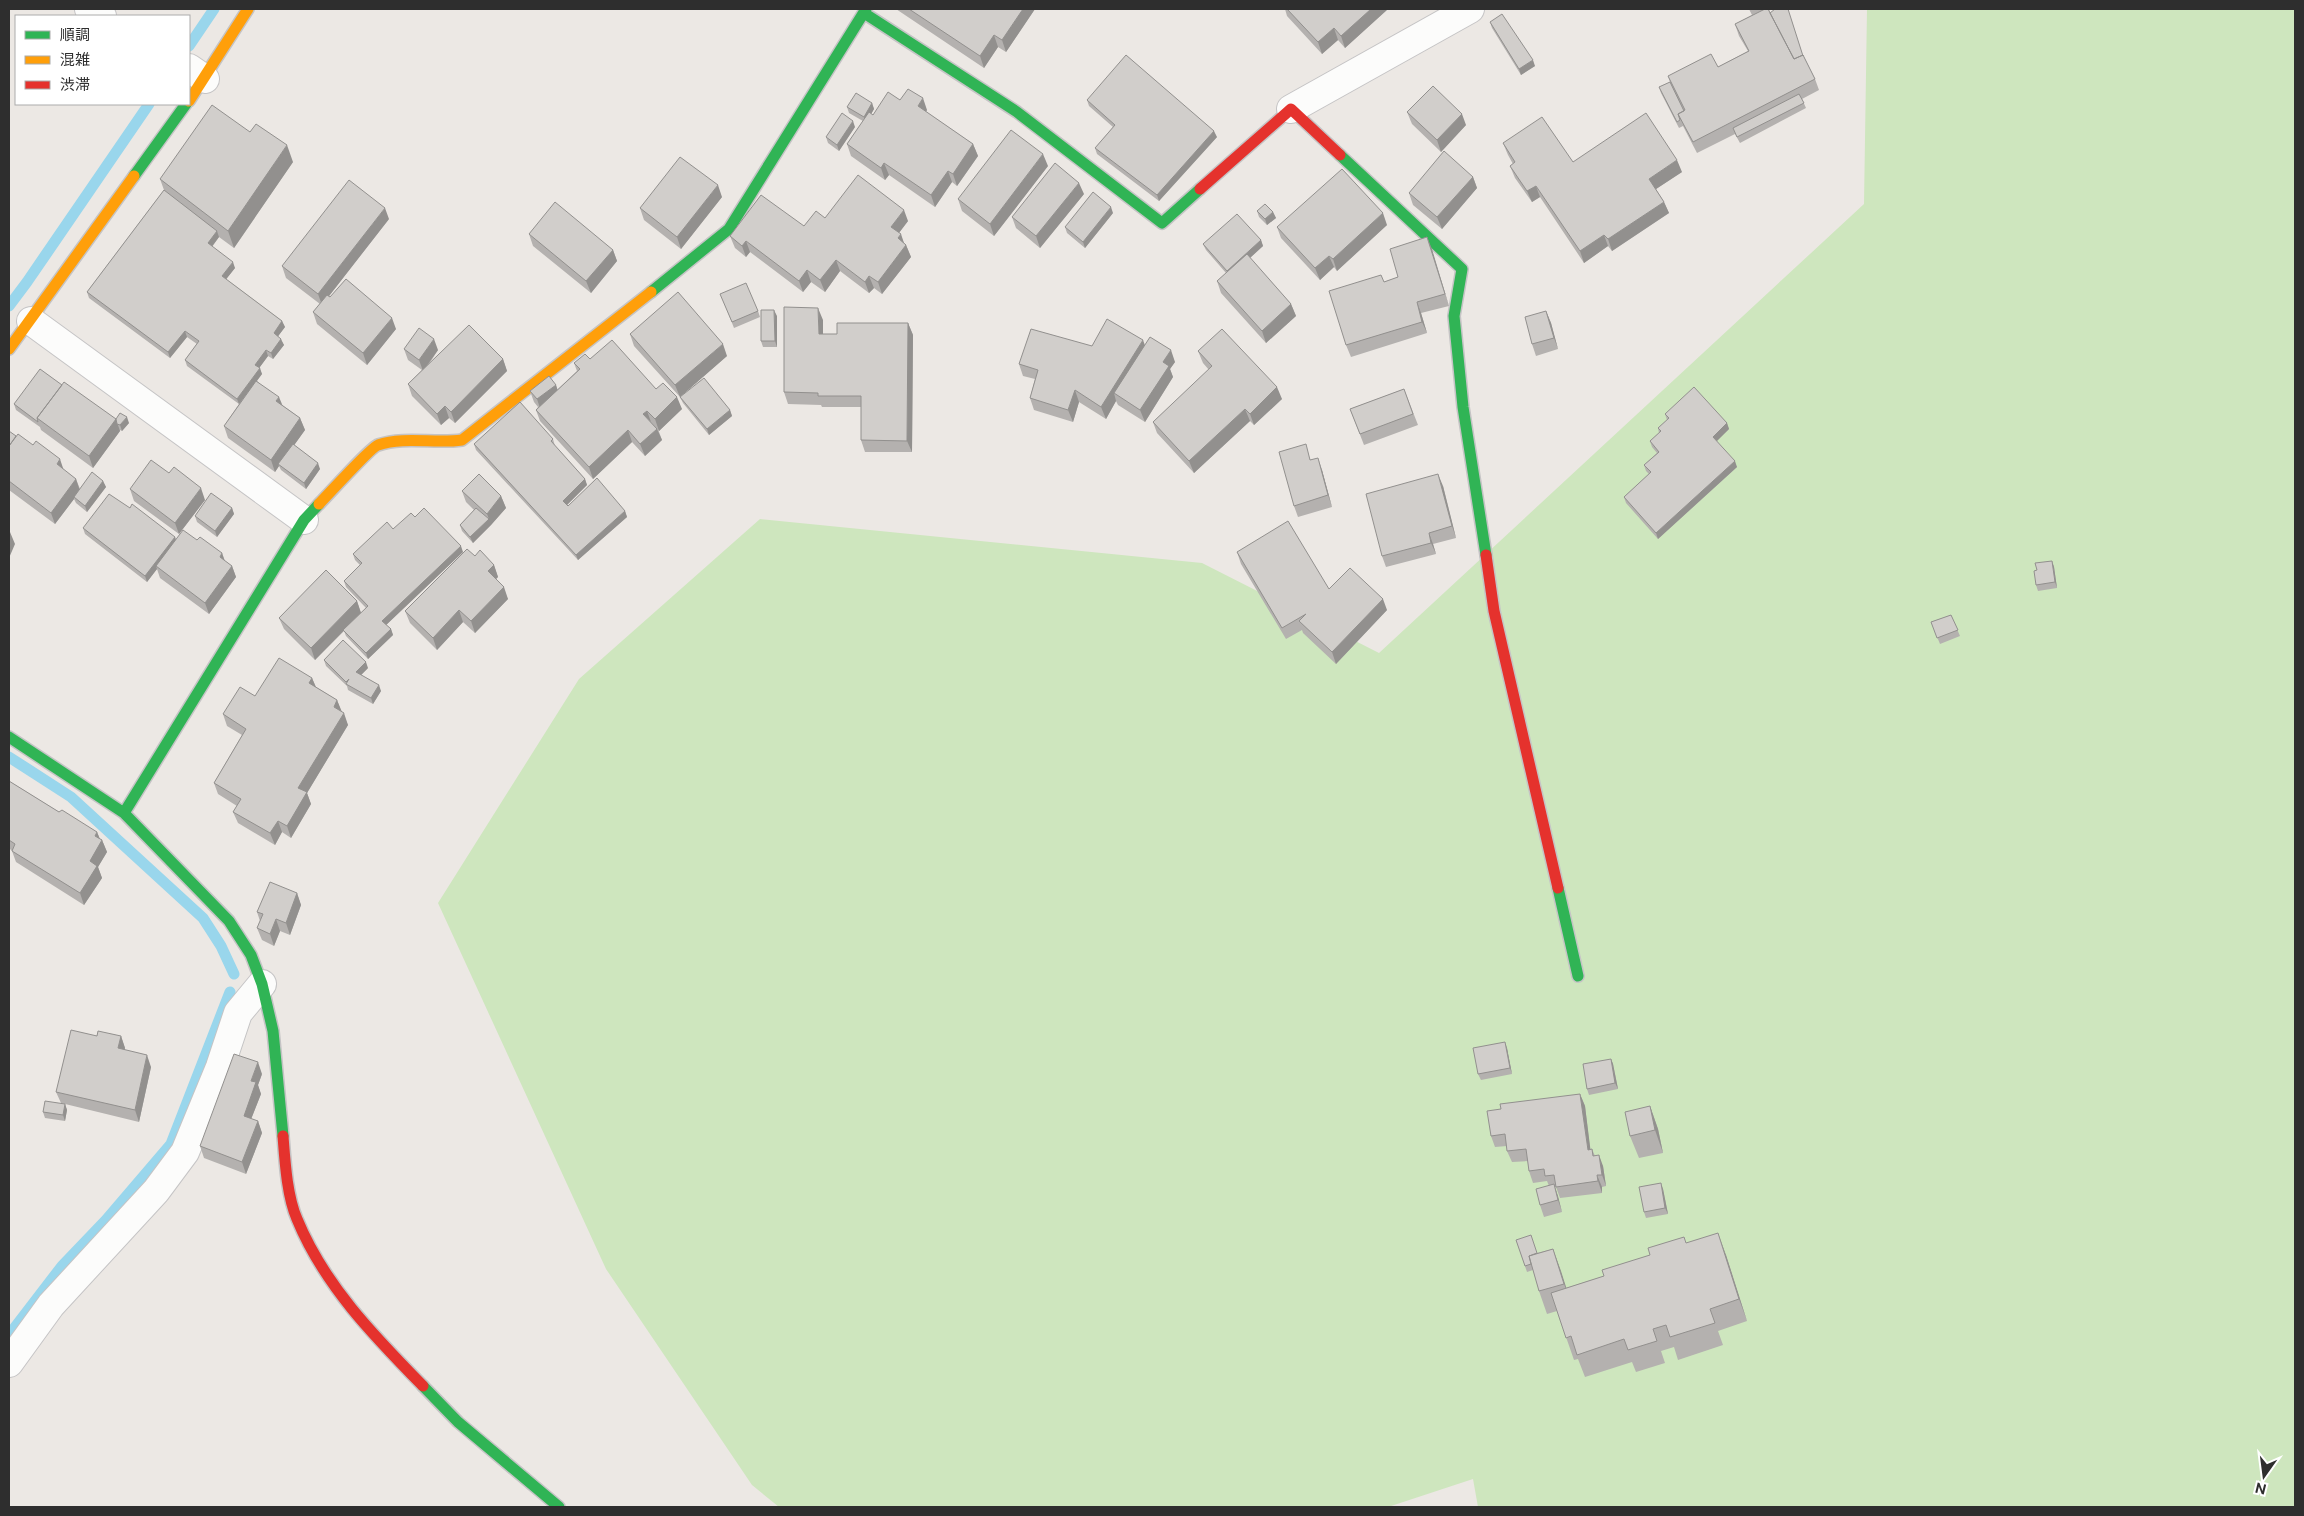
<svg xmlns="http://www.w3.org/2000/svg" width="2304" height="1516" font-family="'Public Sans','Noto Sans JP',sans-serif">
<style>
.green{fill:#cee6be}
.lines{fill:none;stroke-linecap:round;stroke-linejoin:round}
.stream{stroke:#99d6ec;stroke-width:11}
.street-casing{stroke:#c5c4c5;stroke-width:30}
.fast-casing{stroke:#c5c4c5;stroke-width:14}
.slow-casing{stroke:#c5c4c5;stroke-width:14}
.jam-casing{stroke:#c5c4c5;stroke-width:14}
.street{stroke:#fcfcfb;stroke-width:28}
.fast{stroke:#30b455;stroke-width:11}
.slow{stroke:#ff9f0a;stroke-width:11}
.jam{stroke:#e5322d;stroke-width:11}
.wall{fill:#b4b1af}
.shaded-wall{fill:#92908e}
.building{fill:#d1cecb;stroke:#92908e}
</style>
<rect width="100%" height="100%" fill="#ece8e4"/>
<path class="green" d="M1867,9H2295V1507H1478L1473,1479L1388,1507H779L752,1485L606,1269L438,903L579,679L760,519L1202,563L1379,653L1864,204Z"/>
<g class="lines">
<path class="stream" d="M189,46L214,9
M9,306L27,282L149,104
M9,757L71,797L203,918L221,946L234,974
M9,1335L62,1266L106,1220L171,1144L230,992"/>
<g class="street-casing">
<path id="street" d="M89,9L102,16
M189,68L205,79
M1291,109L1470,9
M31,321L304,520
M9,1363L51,1305L156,1191L185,1152L220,1067L238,1013L262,984"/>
</g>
<g class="fast-casing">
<path id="fast" d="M864,13L1017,112L1162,223L1200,189
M1340,155L1462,269L1454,316L1463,407L1486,555
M134,176L186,104
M651,292L729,229L866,9
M9,737L124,813L229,921L251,955L262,984L273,1031L283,1136
M124,813L304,520L319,504
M1558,888L1578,976
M423,1386L458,1422L559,1507"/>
</g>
<g class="slow-casing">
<path id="slow" d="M189,101L248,9
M9,349L134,176
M319,504C328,495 371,447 378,445C405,436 435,444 462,440L651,292"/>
</g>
<g class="jam-casing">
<path id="jam" d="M1200,189L1291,109L1340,155
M1486,555L1494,611L1558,888
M283,1136C285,1162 287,1196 297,1219C324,1285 374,1336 423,1386"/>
</g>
<use href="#street" class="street"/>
<use href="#fast" class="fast"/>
<use href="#slow" class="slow"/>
<use href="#jam" class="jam"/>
</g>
<path class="wall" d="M896,9H1035L1006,52L998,47L984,68Z
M1285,9H1388L1345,48L1338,40L1322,54L1287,16Z
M1749,9H1769L1770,13L1804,57L1815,79L1819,90L1802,99L1806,108L1740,143L1735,134L1697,153L1683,126L1679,128L1661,93L1659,87L1670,82L1668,76L1718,67L1748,51L1739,36L1735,24L1752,15Z
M1490,22L1535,66L1521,75L1492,28Z
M900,100L927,110L926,112L973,144L978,156L957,186L952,182L935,207L889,175L885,180L851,156L847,144L863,121L849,113L847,107L872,103L874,109L871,114L873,115Z
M1087,100L1217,137L1159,201L1097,154L1095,148L1113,127L1089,106Z
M1407,112L1466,125L1441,152L1412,124Z
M855,127L839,151L828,143L826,137Z
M1503,143L1573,162L1682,172L1656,189L1664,202L1669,213L1612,251L1608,246L1584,263L1540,197L1532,202L1515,178L1510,166L1513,164L1508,155Z
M293,162L234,248L219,237L212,247L235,268L226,279L282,321L285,327L278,336L284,345L273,359L268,356L259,368L262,374L257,381L282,405L300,418L305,430L294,445L320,469L306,489L281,470L279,466L275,472L228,438L224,426L239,404L187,366L185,360L197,344L187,337L170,358L89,298L87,292L164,190L160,179Z
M1048,166L994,236L962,211L958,199Z
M1473,177L1477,188L1442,229L1413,205L1409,193Z
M1084,194L1040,248L1016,228L1012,217Z
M722,197L681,249L644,220L640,208Z
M1257,211L1273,212L1276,218L1267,225L1259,217Z
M1113,213L1085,248L1067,233L1065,227Z
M825,218L908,221L899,233L904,243L906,245L911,257L882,294L874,288L869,293L840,271L825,292L811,282L803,292L750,252L746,257L735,248L730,236L804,226Z
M389,219L329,296L396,329L367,365L317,324L313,312L320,304L286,278L282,266Z
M1387,225L1337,271L1334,267L1320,280L1281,238L1277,227Z
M529,234L613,250L617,261L591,293L533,246Z
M1427,237L1449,306L1421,313L1427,333L1351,357L1346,345L1384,282L1398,277Z
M1261,240L1263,246L1250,258L1291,304L1296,316L1266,343L1221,293L1217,281L1226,273L1206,250L1203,244Z
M723,300L758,311L760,317L734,328Z
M1546,311L1551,323L1558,349L1536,356L1532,344Z
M777,316V347H763L761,341Z
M823,320V334H837L908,323L913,335L912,452H865L861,440V407H822L821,405L788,404L784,392Z
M630,334L727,356L680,397L634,346Z
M1145,345L1175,362L1170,369L1173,377L1145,422L1118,405L1116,401L1106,419L1079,402L1073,422L1034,410L1030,398L1035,379L1023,376L1019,364L1092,346Z
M404,349L438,350L429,364L503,359L507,371L455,423L449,418L441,425L412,396L408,384L422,370L408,360Z
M1198,351L1282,399L1254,425L1250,421L1194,473L1157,433L1153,422L1209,370L1203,363Z
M590,359L656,389L682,409L659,431L658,429L662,440L645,456L632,442L593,479L540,421L536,410L538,407L534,402L530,391L556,385L557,390L577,371L574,363Z
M62,385L116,419L129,423L122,431L120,430V431L93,468L41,430L40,427L16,410L14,404Z
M1404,389L1418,425L1364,445L1350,409Z
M680,397L730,410L732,416L709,435L683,403Z
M1665,414L1727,423L1729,429L1716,441L1737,467L1658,539L1626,503L1624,497L1649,474L1646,471L1644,465L1657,453L1652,447L1650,441L1659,433L1658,428L1667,420Z
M9,431L76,479L80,489L103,481L106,487L87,512L76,503L74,499L55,524L9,490Z
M553,439L555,446L585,479L587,485L567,505L568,506L625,511L627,517L578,560L476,450L474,444Z
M1311,460L1322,470L1332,507L1298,517L1294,506Z
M1443,486L1456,538L1433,544L1436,554L1386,567L1382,556Z
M130,489L205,500L179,534L134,501Z
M462,491L501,496L506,508L491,525L473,543L462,531L460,525L474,510L466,502Z
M232,508L234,514L217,537L197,522L195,516Z
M415,517L463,552L386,625L391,629L393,635L368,659L346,636L344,631L315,660L284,629L279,618L357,601L361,613L366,608L346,587L344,581L360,565L355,560L353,554L393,529Z
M83,528L175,537L176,540H197L222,553L225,561L232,566L236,577L209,614L160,578L157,569L147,582L85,534Z
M1237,552L1329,589L1387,610L1336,664L1303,633L1302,630L1286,639L1241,564Z
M475,556L494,565L498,577L496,579L508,599L475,633L463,622L437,650L410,623L405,611Z
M2052,561L2054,567L2057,588L2038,591L2036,585L2037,570Z
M1951,615L1960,636L1940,644L1931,622Z
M324,660L368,668L361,675L381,691L373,704L348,690L347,686L326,666Z
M312,678L316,687L337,700L341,711L348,725L307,793L311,804L291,838L282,832L275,845L238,823L233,812L237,806L218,794L214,783L242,735L227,726L223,714L255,696Z
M9,781L59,812L97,832L100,839L102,840L107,852L98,867L102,878L84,905L16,862L12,851L10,849L9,847Z
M297,893L301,905L290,935L280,931L274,946L262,940L257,928L260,921L257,912Z
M97,1036H121L125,1048L124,1050L151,1067L139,1122L61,1103L56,1092Z
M1507,1048L1512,1074L1481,1080L1478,1074Z
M1611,1059L1613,1064L1618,1089L1589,1095L1587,1089Z
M262,1074L258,1085L261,1094L251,1119L258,1121L262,1133L246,1174L204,1158L200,1146Z
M1580,1094L1585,1106L1590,1149H1592L1595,1156L1603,1166L1606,1186L1602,1187V1193L1560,1198L1556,1187H1555L1562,1212L1544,1217L1540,1205L1549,1186L1547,1181L1533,1183L1529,1171L1528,1161L1512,1162L1507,1151V1146L1495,1147L1491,1136L1501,1109Z
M65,1104L67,1110L65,1121L45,1118L43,1112Z
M1650,1106L1658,1129L1663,1153L1639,1158L1630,1136Z
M1663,1189L1668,1214L1646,1218L1644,1212Z
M1516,1240L1537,1253L1553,1249L1566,1288L1604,1276L1687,1243L1726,1255L1747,1321L1718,1331L1723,1345L1678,1360L1674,1347L1661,1351L1665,1363L1636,1372L1632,1362L1585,1377L1578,1359L1574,1360L1557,1311L1547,1314L1539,1291L1533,1270L1527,1272Z"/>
<path class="shaded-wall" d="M1023,9H1035L1006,52L1002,40Z
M1371,9H1388L1345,48L1341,36Z
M1334,28L1338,40L1322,54L1318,42Z
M994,35L998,47L984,68L980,56Z
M1533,60L1535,66L1521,75L1519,69Z
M923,98L927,110L922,117L918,106Z
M872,103L874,109L866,123L864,117Z
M1462,114L1466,125L1441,152L1437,140Z
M853,121L855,127L839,151L837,145Z
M1214,131L1217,137L1159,201L1157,195Z
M973,144L978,156L957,186L953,174Z
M287,145L293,162L234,248L228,231Z
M1043,154L1048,166L994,236L990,224Z
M1677,160L1682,172L1653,191L1649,179Z
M884,163L889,175L885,180L881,168Z
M948,171L952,182L935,207L931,195Z
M1473,177L1477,188L1442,229L1437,217Z
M1079,183L1084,194L1040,248L1036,236Z
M718,185L722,197L681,249L677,237Z
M1536,186L1540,197L1532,202L1527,191Z
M1664,202L1669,213L1612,251L1608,239Z
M1111,207L1113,213L1085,248L1083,242Z
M385,208L389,219L322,305L318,294Z
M904,210L908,221L895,238L891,227Z
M1273,212L1276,218L1267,225L1265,219Z
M1383,213L1387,225L1337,271L1333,259Z
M217,231L219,237L210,249L208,243Z
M901,234L905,246L898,238Z
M1604,235L1608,246L1584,263L1580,251Z
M1427,237L1432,249L1449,306L1445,294Z
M1261,240L1263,246L1229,277L1227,271Z
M746,241L750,252L746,257L742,246Z
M906,245L911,257L882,294L878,282Z
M613,250L617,261L591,293L586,281Z
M1329,256L1334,267L1320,280L1315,268Z
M836,260L840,271L825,292L820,280Z
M233,262L235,268L224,282L222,276Z
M807,270L811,282L803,292L799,281Z
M869,276L874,288L869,293L865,282Z
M1417,302L1421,313L1427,333L1422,322Z
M1291,304L1296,316L1266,343L1262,331Z
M818,308L823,320V345L819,334Z
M774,310L777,316V347L775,341Z
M1546,311L1551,323L1558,349L1554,338Z
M392,318L396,329L367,365L363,353Z
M282,321L285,327L276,339L274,333Z
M908,323L913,335L912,452L907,441Z
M185,331L187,337L170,358L168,352Z
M281,339L284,345L273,359L271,353Z
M434,339L438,350L423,371L419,360Z
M1143,340L1147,351L1114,393L1116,401L1106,419L1101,407Z
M723,344L727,356L680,397L675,385Z
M266,350L268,356L257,371L255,365Z
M1171,350L1175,362L1170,369L1173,377L1145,422L1140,410L1163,362Z
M503,359L507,371L455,423L451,412Z
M260,368L262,374L239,404L237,399Z
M556,385L560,397L541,411L537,399Z
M1277,387L1282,399L1254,425L1250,414Z
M1075,390L1079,402L1073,422L1068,410Z
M279,397L284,409L276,401Z
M677,397L682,409L659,431L655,419Z
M445,406L449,418L441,425L437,414Z
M1245,409L1250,421L1194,473L1189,461Z
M730,410L732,416L709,435L707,429Z
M647,411L651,422L643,414Z
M127,417L129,423L122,431L120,425Z
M300,418L305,430L280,465L278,464L279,466L275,472L271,460Z
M116,419L120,431L93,468L89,456Z
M1727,423L1729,429L1715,443L1713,437Z
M657,429L662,440L645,456L640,444Z
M628,430L632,442L593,479L589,467Z
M1318,458L1322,470L1332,507L1328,495Z
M60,459L64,471L57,464Z
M1735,461L1737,467L1658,539L1656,533Z
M318,463L320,469L306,489L304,483Z
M1438,474L1443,486L1456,538L1452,526Z
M76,479L80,491L74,497V499L55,524L51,513Z
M585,479L587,485L565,507L563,501Z
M103,481L106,487L87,512L85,506Z
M201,488L205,500L179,534L175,523Z
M501,496L506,508L491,525L473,543L470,537L489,519L487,514Z
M232,508L234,514L217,537L215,531Z
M625,511L627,517L578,560L576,555Z
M10,532L15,544L9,558V536Z
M1429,533L1433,544L1436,554L1431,543Z
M175,537L177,543L156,566L157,569L147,582L145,576Z
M461,546L463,552L384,627L382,621Z
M222,553L226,565L220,557Z
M2052,561L2054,567L2057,588L2055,582Z
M494,565L498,577L492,583L488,571Z
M232,566L236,577L209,614L205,603Z
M504,587L508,599L475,633L471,621Z
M1383,599L1387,610L1336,664L1332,652Z
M357,601L361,613L315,660L311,648Z
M459,610L463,622L437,650L433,638Z
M391,629L393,635L368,659L366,653Z
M366,662L368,668L358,678L356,672Z
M312,678L317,690L309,683Z
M379,685L381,691L373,704L371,698Z
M337,700L342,712L334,707Z
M344,713L348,725L307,793L311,804L291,838L287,826L298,788Z
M278,821L282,832L275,845L270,833Z
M97,832L101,842L102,840L107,852L98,867L102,878L84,905L80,893L90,861L95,836Z
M297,893L301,905L290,935L286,923Z
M276,919L280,931L274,946L270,934Z
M121,1036L125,1048L122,1060L118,1048Z
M1505,1042L1507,1048L1512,1074L1510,1068Z
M147,1055L151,1067L139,1122L135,1110Z
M1611,1059L1613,1064L1618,1089L1615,1083Z
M258,1062L262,1074L258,1085L261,1094L248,1127L244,1116L251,1081Z
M1580,1094L1585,1106L1592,1162L1588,1150Z
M65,1104L67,1110L65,1121L63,1115Z
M1650,1106L1658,1129L1663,1153L1655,1130Z
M258,1121L262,1133L246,1174L242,1162Z
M1599,1155L1603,1166L1606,1186L1602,1175Z
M1597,1175L1602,1187V1193L1598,1181Z
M1661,1183L1663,1189L1668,1214L1665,1208Z
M1554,1184L1558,1196L1562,1212L1558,1200Z
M1718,1233L1726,1255L1747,1321L1739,1299Z
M1553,1249L1561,1271L1572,1306L1564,1284Z"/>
<path class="building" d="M909,9H1023L1002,40L994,35L980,56Z
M1287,9H1371L1341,36L1334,28L1318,42Z
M1765,9H1768L1794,59L1803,55L1815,79L1693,142L1678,114L1685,110L1668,76L1711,54L1718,67L1749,51L1735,24Z
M1775,9H1788L1803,56V55L1794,59L1770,13Z
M1502,14L1533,60L1519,69L1490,22Z
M1126,55L1214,131L1157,195L1095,148L1115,125L1087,100Z
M1670,82L1684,111L1678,114L1680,120L1677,122L1659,87Z
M1433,86L1462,114L1437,140L1407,112Z
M908,89L923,98L918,106L973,144L953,174L948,171L931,195L884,163L881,168L847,144L869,112L873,115L888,92L900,100Z
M856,93L872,103L864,117L847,107Z
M1799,94L1804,103L1737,137L1733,128Z
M212,105L250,132L256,124L287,145L228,231L160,179Z
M842,113L853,121L837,145L826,137Z
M1646,113L1677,160L1649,179L1664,202L1608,239L1604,235L1580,251L1536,186L1527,191L1510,166L1515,162L1503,143L1542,117L1573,162Z
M1011,130L1043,154L990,224L958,199Z
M1444,151L1473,177L1437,217L1409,193Z
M680,157L718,185L677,237L640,208Z
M1055,163L1079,183L1036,236L1012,217Z
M1342,169L1383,213L1333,259L1329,256L1315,268L1277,227Z
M858,175L904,210L891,227L901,234L898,238L906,245L878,282L869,276L865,282L836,260L820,280L807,270L799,281L746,241L742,246L730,236L761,195L804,226L816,211L825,218Z
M349,180L385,208L318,294L282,266Z
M164,190L217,231L208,243L233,262L222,276L282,321L274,333L281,339L271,353L266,350L255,365L260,368L237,399L185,360L199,341L185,331L168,352L87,292Z
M1093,192L1111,207L1083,242L1065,227Z
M555,202L613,250L586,281L529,234Z
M1265,204L1273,212L1265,219L1257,211Z
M1237,214L1261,240L1227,271L1203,244Z
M1427,237L1445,294L1417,302L1422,322L1346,345L1329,291L1381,275L1384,282L1398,277L1390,249Z
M1247,254L1291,304L1262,331L1217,281Z
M346,279L392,318L363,353L313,312L327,295L330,297Z
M746,283L758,311L732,322L720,294Z
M678,292L723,344L675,385L630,334Z
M784,307L818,308L819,334H837V323H908L907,441L861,440V396H818V393L784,392Z
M761,310H774L775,341H761Z
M1546,311L1554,338L1532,344L1525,317Z
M1107,319L1143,340L1101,407L1075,390L1068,410L1030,398L1038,370L1019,364L1031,329L1092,346Z
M469,325L503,359L451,412L445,406L437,414L408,384Z
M419,328L434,339L419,360L404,349Z
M1222,329L1277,387L1250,414L1245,409L1189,461L1153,422L1212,366L1198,351Z
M1150,337L1171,350L1163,362L1169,366L1140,410L1114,393Z
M612,340L656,389L663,383L677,397L655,419L647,411L643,414L657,429L640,444L628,430L589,467L536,410L580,369L574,363L585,354L590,359Z
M40,369L62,385L37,418L38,422L14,404Z
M549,376L556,385L537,399L530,391Z
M704,378L730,410L707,429L680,397Z
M256,381L279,397L276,401L300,418L271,460L224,426Z
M64,382L116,419L89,456L37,418Z
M1694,387L1727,423L1713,437L1735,461L1656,533L1624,497L1651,472L1644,465L1659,452L1650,441L1661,431L1658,428L1669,418L1665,414Z
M1404,389L1413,414L1360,434L1350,409Z
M520,402L553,439L551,441L585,479L563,501L568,506L597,478L625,511L576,555L474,444Z
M120,413L127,417L120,425L117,424L116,419Z
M9,431L16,436L9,446Z
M18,434L33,445L36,441L60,459L57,464L76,479L51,513L9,481V446Z
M293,444L318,463L304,483L278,464Z
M1306,444L1310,460L1318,458L1328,495L1294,506L1279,452Z
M151,460L169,473L174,467L201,488L175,523L130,489Z
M92,472L103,481L85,506L74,497Z
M479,474L501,496L487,514L462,491Z
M1438,474L1452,526L1429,533L1431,543L1382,556L1366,494Z
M211,493L232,508L215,531L195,516Z
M109,494L130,508L132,504L175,537L145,576L83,528Z
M424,508L461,546L382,621L391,629L366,653L343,630L368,606L344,581L362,563L353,554L387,522L393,529L411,513L415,517Z
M476,508L489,519L470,537L460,525Z
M1288,521L1329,589L1350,568L1383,599L1332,652L1299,621L1306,614L1282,628L1237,552Z
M183,530L197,540L200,537L222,553L220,557L232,566L205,603L156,566Z
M467,549L475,556L480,550L494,565L488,571L504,587L471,621L459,610L433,638L405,611Z
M2052,561L2055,582L2036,585L2034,571L2037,570L2035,563Z
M326,570L357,601L311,648L279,618Z
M1951,615L1958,630L1937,638L1931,622Z
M343,640L366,662L356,672L379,685L371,698L346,684L349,679L346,682L324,660Z
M279,658L312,678L309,683L337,700L334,707L344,713L298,788L307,792L287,826L278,821L270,833L233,812L241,799L214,783L246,729L223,714L240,687L255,696Z
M9,781L59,812L62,810L97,832L95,836L102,840L90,861L97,866L80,893L12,851L15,844L9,840Z
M270,882L297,893L286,923L276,919L270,934L257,928L263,914L257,912Z
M71,1030L97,1036L98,1031L121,1036L118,1048L147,1055L135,1110L56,1092Z
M1505,1042L1510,1068L1478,1074L1473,1048Z
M234,1054L258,1062L251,1081L256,1082L244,1116L258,1121L242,1162L200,1146Z
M1611,1059L1615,1083L1587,1089L1583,1064Z
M1580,1094L1588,1150L1592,1149L1593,1156L1599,1155L1602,1175H1597L1598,1181L1556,1187L1554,1175L1545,1176L1544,1169L1529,1171L1526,1149L1507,1151L1505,1134L1491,1136L1487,1111L1501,1109L1500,1104Z
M45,1101L65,1104L63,1115L43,1112Z
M1650,1106L1655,1130L1630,1136L1625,1112Z
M1661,1183L1665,1208L1644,1212L1639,1187Z
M1554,1184L1558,1200L1540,1205L1536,1189Z
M1718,1233L1739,1299L1710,1309L1715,1323L1670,1337L1666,1325L1653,1329L1657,1341L1628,1350L1624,1339L1577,1355L1571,1336L1566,1338L1551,1293L1604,1276L1602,1270L1650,1255L1648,1248L1684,1237L1686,1243Z
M1531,1235L1537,1253L1529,1256L1531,1264L1525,1266L1516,1240Z
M1553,1249L1564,1284L1539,1291L1529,1256Z"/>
<rect width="2304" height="1516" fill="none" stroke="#2e2e2e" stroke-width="20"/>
<rect x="15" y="15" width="175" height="90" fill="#ffffff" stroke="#ababab"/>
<rect x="25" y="31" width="25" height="8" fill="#30b455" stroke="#ababab"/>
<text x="60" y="40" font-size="15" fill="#2e2e2e">順調</text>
<rect x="25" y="56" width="25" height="8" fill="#ff9f0a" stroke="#ababab"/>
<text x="60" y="65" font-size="15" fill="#2e2e2e">混雑</text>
<rect x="25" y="81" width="25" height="8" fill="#e5322d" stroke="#ababab"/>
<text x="60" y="90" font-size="15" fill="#2e2e2e">渋滞</text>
<g transform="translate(2264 1476) rotate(194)" stroke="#ffffff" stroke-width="4" paint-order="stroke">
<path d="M0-4L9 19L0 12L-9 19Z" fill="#2e2e2e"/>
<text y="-8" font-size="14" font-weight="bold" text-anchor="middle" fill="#2e2e2e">N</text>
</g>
</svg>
